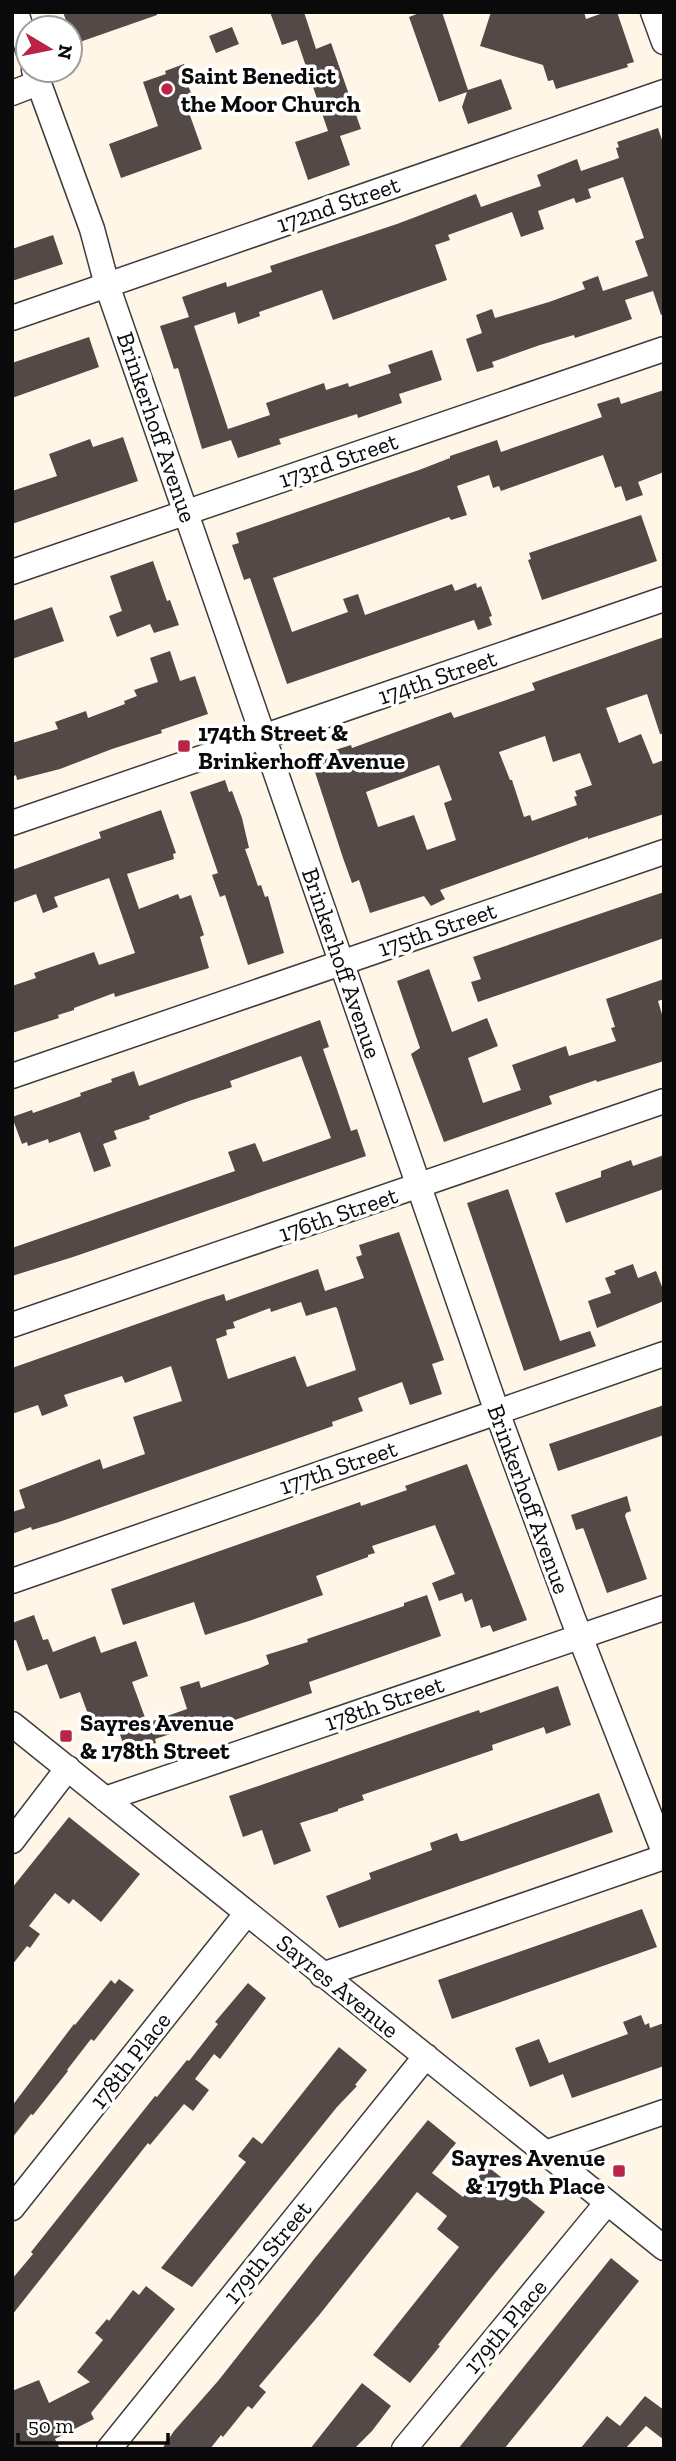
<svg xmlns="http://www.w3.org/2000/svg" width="676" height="2461" font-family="'Zilla Slab',serif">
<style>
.building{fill:#534947;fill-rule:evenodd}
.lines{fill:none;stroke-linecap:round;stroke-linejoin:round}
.minor-casing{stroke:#3d3d3d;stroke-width:27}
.minor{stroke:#fff;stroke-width:24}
.poi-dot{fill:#b92447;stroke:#fff;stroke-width:2.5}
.labels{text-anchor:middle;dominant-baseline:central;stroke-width:7;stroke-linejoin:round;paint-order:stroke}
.poi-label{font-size:24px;font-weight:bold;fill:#0a0a0a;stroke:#fff;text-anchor:start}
.street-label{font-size:24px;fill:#0a0a0a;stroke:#fff}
</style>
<rect width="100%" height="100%" fill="#fff6e8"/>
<path class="building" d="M63,12H157V15L74,44Z
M270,12H304L316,49L331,43L361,129L340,136L350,165L308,180L295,142L328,131L297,40L282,45Z
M422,12H442L468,90L501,79L512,109L468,124L462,107L467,92L439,102L409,17Z
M491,12H584L586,19L606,12H617L634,62L627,64L628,67L556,89L553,80L548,81L543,65L480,46Z
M232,27L239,44L216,53L209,36Z
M184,64L191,85H188L191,93L183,96L202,149L121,178L109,144L158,126L143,82L166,74L165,71Z
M658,128L664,146V314L661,315L653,291L625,300L632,319L575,338L574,335L540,345L492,362L494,367L477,372L466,339L482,333L476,315L492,309L495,318L549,302L585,289L582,282L598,276L603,291L648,276L635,241L644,238L623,177L588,189L591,198L576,203L574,198L538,211L544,229L521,237L512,212L448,235L450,240L435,245L447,280L333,320L322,290L259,312L260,316L238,324L235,312L194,326L228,429L270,415L266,403L324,383L326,390L348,383L349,387L391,373L388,365L432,350L442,380L399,394L402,403L358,418L357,414L279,439L281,444L238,458L231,440L202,449L178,368L174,369L160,326L189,317L182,297L226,282L227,287L272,272L270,266L397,224L476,194L481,207L541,186L537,175L577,159L581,171L619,158L616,148L619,147L617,142Z
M53,235L63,264L12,281V249Z
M89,337L99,367L12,398V363Z
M664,390V472L638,482L643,495L626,501L621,486L615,488L603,455L501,491L499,486L493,488L489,475L457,486L467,515L451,520L449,517L273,578L292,632L348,612L343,599L358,594L365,615L452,584L455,591L476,583L477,588L481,586L492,616L489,617L492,625L478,630L474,620L287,684L250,578L244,580L232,545L239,543L236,533L419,470L450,458V456L497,440L501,452L602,417L597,404L619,397L621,404Z
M123,437L138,481L12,524V491L57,476L49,454L90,439L93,447Z
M641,515L657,561L542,600L528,560L531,559L529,553Z
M153,561L167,601L170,600L179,625L154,633L150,624L117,637L109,616L122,611L110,576Z
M52,607L64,641L12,659V621Z
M664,637V734H660L647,694L606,708L619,743L641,734L653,764L664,760V814L588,839V837L440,890L445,899L431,906L424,896L370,913L359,880L352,883L343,858L313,766L318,765L316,756L351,745L352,748L451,712L454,718L535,690L532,683ZM545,736L553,762L580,753L592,785L575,791L577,796L574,797L577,805L532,821L530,815L524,817L512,780H510L499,752ZM439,765L452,800L444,803L456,840L427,850L414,815L378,827L366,792Z
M170,651L180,681L195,676L208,714L161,730L162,733L112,749L60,769L17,780L16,775L12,777V743L58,729L55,722L86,711L88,718L125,704L124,701L137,696L134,690L158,682L150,658Z
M225,780L229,792L232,791L242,818L249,848L245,849L258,886L261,885L265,897L268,896L284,953L248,965L225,895L220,897L212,875L218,873L190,792Z
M161,810L176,853L173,854L174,859L127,874L139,909L178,894L180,899L191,895L204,935L200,937L209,968L115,997L114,993L74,1008V1010L58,1015L59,1018L12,1033V986L36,978L34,973L94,952L99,965L135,953L109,878L54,897L58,907L43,913L36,894L12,903V870L101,838L99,832Z
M664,892V938L478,1002L471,982L481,979L473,957Z
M429,969L452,1032L487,1018L498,1046L468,1058L483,1103L521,1090L512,1065L566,1046L569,1056L616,1041L611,1028L615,1027L606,999L664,979V999L658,1001L664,1021V1061L597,1082L596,1080L549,1096L552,1104L444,1142L411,1054L420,1048L397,981Z
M320,1020L329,1047L323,1049L342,1104L351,1131L357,1129L366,1156L73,1257L12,1276V1248L235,1171L228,1152L255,1143L263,1162L331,1138L301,1056L230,1081L232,1087L189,1101L149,1116L150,1119L114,1131L117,1139L103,1144L111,1166L94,1172L80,1132L49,1143L48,1139L28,1146L27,1142L22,1144L12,1117L32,1110L33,1113L81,1096L80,1093L112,1082L111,1079L134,1071L139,1086Z
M664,1155V1189L566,1223L555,1193L601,1177V1171L631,1160L633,1166Z
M508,1189L560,1341L590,1331L596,1346L524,1371L467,1203Z
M399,1232L444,1360L432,1364L442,1394L410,1405L402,1382L358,1398L363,1411L332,1422L333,1426L59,1522L32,1530L31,1527L12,1534V1512L25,1508L19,1490L100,1459L103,1469L145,1454L133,1417L182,1401L171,1366L125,1383L122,1376L64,1395L68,1406L42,1416L38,1405L12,1414V1368L205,1300L224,1294L226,1301L318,1269L325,1291L364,1278L356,1257L362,1255L359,1245ZM301,1302L306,1316L335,1307L337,1308L356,1370L307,1387L295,1356L228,1379L216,1339L227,1335L226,1330L235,1328L233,1322L270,1308L271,1312Z
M633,1264L638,1278L656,1271L664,1292V1301L597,1328L588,1301L611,1293L605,1278L616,1274L614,1271Z
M664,1405V1435L558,1471L549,1444Z
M467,1464L527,1620L493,1632L490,1625L481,1628L472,1599L465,1602L462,1593L439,1601L432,1583L455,1574L435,1525L372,1546L375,1553L368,1555V1557L316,1576L323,1595L252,1620L205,1635L194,1602L123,1625L111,1589L360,1502L361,1506L407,1490L405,1486Z
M627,1496L631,1511L626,1513L625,1516L647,1579L607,1593L584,1530L583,1528L576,1530L571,1515Z
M427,1595L441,1636L309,1682L312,1693L195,1734L192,1727L155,1739L156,1743L126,1752L115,1720L93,1728L80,1692L60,1699L47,1664L27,1671L16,1640L12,1641V1623L34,1615L43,1640L48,1639L53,1652L95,1636L101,1653L136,1641L148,1676L132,1682L147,1723L187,1709L180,1687L199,1681L201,1688L260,1668L269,1664L266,1655L308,1642L307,1639L404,1606V1603Z
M558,1686L571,1725L546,1734L544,1727L492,1745L493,1750L362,1795L364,1800L338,1809V1811L300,1823L311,1851L274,1865L262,1830L243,1837L229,1796L479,1710L480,1713Z
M599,1793L613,1832L339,1928L326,1896L371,1879L369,1873L432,1850L430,1843L457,1833L460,1841H463Z
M69,1817L140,1874L101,1922L73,1899L69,1904L55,1893L29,1926L40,1934L30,1948L27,1946L12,1965V1888Z
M642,1909L657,1947L452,2019L438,1980Z
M119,1979L134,1990L94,2041L91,2039L67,2070L68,2071L33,2115L31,2114L12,2138V2106L74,2024L75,2025L111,1980L115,1984Z
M248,1983L266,1998L220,2059L214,2054L195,2079L209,2090L193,2111L184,2104L150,2145L148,2143L12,2315V2279L33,2254L31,2252L155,2096L157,2097L187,2060L189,2061L218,2024L215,2022Z
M641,2015L645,2025L649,2023L650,2028L664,2023V2066L572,2098L563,2074L530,2087L515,2048L539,2039L549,2063L628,2034L623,2022Z
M339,2047L367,2070L355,2085L357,2086L337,2107L192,2287L161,2268L246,2162L238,2156L253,2137L262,2144Z
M428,2120L456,2143L432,2173L463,2197L487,2166L545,2212L491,2278L438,2345L440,2346L410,2383L373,2355L459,2247L437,2229L447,2216L417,2192L320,2314L259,2386L266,2392L252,2409L248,2406L223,2437L221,2435L210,2449H162L174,2431L218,2381L315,2258Z
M611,2258L639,2281L552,2390L504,2449H458Z
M146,2286L175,2309L91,2413L94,2419L55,2439L60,2449H12V2391L39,2380L49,2403L90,2382L77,2372L103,2340L95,2333L107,2319L109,2321L133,2290L139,2295Z
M362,2383L391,2406L372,2431L354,2449H310Z
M645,2396L664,2410V2440L646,2426L625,2449H580L607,2416L620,2426Z"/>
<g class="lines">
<g class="minor-casing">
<path id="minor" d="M16,12L28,50
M653,12L664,42
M34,70L92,229L107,285L497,1412L572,1616L664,1852
M12,93L38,83
M12,318L664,92
M12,572L664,349
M12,823L664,599
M12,1076L664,852
M12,1325L664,1101
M12,1581L664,1354
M12,1724L664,2248
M105,1799L664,1608
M12,1841L68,1768
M322,1975L664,1857
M545,2153L664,2112
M12,2208L247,1913
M109,2449L426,2056
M404,2449L606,2204"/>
</g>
<use href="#minor" class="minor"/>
</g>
<g class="poi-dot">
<circle cx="167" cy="89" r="7"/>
<rect x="177" y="739" width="14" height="14" rx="3.5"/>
<rect x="59" y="1729" width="14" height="14" rx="3.5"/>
<rect x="612" y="2164" width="14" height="14" rx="3.5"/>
</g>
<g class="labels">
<g class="poi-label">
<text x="181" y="75">Saint Benedict<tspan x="181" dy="28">the Moor Church</tspan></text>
<text x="198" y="732">174th Street &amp;<tspan x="198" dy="28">Brinkerhoff Avenue</tspan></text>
<text x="80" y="1722">Sayres Avenue<tspan x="80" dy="28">&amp; 178th Street</tspan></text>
<text x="605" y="2157" text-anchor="end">Sayres Avenue<tspan x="605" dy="28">&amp; 179th Place</tspan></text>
</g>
<g class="street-label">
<text transform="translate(338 204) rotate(-19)">172nd Street</text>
<text transform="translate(157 427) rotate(71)">Brinkerhoff Avenue</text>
<text transform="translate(338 460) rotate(-19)">173rd Street</text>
<text transform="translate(437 677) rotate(-19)">174th Street</text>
<text transform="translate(437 929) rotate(-19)">175th Street</text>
<text transform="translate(342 963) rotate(71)">Brinkerhoff Avenue</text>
<text transform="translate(338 1214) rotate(-19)">176th Street</text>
<text transform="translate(338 1467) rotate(-19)">177th Street</text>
<text transform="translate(529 1499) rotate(70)">Brinkerhoff Avenue</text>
<text transform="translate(384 1703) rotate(-19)">178th Street</text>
<text transform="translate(338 1986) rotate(39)">Sayres Avenue</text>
<text transform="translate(130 2060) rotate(-52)">178th Place</text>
<text transform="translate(267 2252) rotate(-51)">179th Street</text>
<text transform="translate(505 2326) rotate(-50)">179th Place</text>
</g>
</g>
<rect width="676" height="2461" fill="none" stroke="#0a0a0a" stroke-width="28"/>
<g transform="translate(49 49) rotate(100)"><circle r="33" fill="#ffffff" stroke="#9d9d9d" stroke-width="2"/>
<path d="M0-5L12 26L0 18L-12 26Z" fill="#b92447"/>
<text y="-10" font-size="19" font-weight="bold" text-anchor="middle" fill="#0a0a0a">N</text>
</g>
<path d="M18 2433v10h150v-10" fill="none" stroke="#0a0a0a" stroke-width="3.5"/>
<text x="28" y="2433" font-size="21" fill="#0a0a0a" stroke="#ffffff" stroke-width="5" paint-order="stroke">50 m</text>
</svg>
